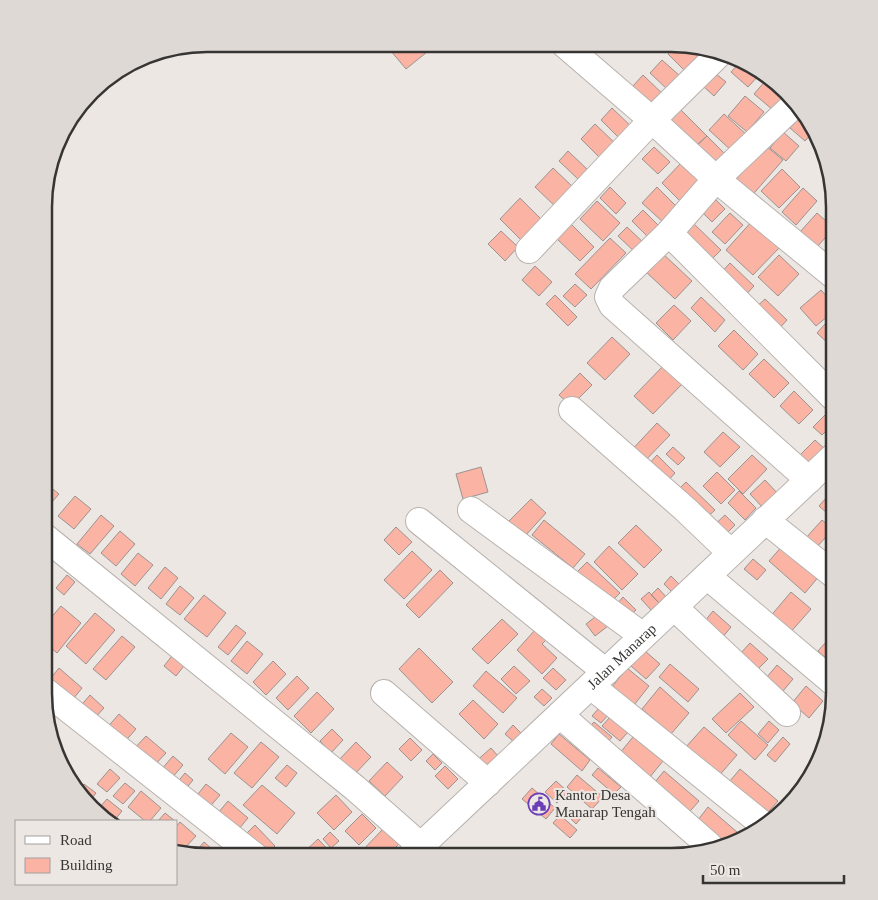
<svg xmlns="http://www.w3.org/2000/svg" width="878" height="900" font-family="Georgia,serif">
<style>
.building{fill:#fbb3a4;stroke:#9a9391}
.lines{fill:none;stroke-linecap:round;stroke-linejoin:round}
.minor-casing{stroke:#b8b2ae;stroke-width:28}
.minor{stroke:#fff;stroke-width:26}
.labels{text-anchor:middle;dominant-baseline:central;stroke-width:4;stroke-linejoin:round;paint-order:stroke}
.street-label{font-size:15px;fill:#373533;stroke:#ede7e3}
.poi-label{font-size:15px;fill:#373533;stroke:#ede7e3;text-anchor:start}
.rim{fill:none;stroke:#373533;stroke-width:2.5}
</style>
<rect width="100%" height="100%" fill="#ede7e3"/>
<path class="building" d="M385,44H420L427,52L406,69Z
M677,45H688L702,59L688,74L668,54Z
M662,60L680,76L667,89L650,73Z
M740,62L753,66L761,73L748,87L731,72Z
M715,73L726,82L714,96L703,86Z
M643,75L668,99L657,111L632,87Z
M766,80L784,96L773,110L754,94Z
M745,96L764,112L747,132L728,116Z
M612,108L635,130L623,142L601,120Z
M680,109L707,136L695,147L669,120Z
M724,114L748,136L733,152L709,130Z
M802,114L807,118L812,133L805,141L790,128Z
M595,124L618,146L603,161L581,139Z
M783,132L799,146L786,161L770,148Z
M707,136L725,154L714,165L695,147Z
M766,146L783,160L748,200L731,185Z
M654,147L670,162L658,174L642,159Z
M568,151L589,171L580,181L559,161Z
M682,162L705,185L685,206L662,183Z
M553,168L575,189L557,208L535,187Z
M782,169L800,187L779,208L761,191Z
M610,187L626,203L616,214L600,198Z
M657,187L677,207L663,222L642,203Z
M803,188L817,201L796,225L782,212Z
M520,198L544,222L524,243L500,219Z
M716,200L725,209L712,222L703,213Z
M597,201L620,223L603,241L580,219Z
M643,210L659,226L648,237L632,221Z
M730,213L743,225L725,244L712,232Z
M817,213L834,228L817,247L800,232Z
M753,220L781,246L753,275L726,250Z
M693,223L721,250L707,264L680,237Z
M571,224L594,247L580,261L556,238Z
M627,227L647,246L638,255L618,236Z
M501,231L518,247L505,261L488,244Z
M610,238L626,253L591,289L575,274Z
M662,253L692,281L675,299L645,271Z
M779,255L799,274L778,296L758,277Z
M730,263L754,286L742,299L718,276Z
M535,266L552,282L539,296L522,280Z
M575,284L587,295L575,307L563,296Z
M821,290L834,305V311L816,326L800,308Z
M555,295L577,317L568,326L546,304Z
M701,297L725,320L715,332L691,308Z
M765,299L787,320L776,332L753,310Z
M674,305L691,321L673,340L656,323Z
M834,314V345L832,347L817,333Z
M734,330L758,354L743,370L718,346Z
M612,337L630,354L605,380L587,363Z
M764,359L789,383L774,398L749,374Z
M666,363L685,381L653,414L634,396Z
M580,373L592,385L571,406L559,395Z
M794,391L813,410L799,424L780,406Z
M826,414L834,423L822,435L813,427Z
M657,423L670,435L639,467L627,455Z
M723,432L740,447L720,467L704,452Z
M815,440L827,451L808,471L796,459Z
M673,447L685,458L678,465L666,454Z
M657,455L675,473L665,484L647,466Z
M752,455L767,469L743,494L728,479Z
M481,467L488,492L463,499L456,474Z
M717,472L735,490L721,504L703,486Z
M765,480L780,496L765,510L750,494Z
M686,482L715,510L701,523L673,495Z
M49,486L59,494L45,510V490Z
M834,489V519L819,506Z
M739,491L756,508L745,520L728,503Z
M75,496L91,509L74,529L58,516Z
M531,499L546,513L525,536L509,521Z
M101,515L114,526L90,554L77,544Z
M725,515L735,525L722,538L711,528Z
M544,520L585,554L573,568L532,535Z
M822,520L833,529L816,548L805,539Z
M636,525L662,550L644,568L618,543Z
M396,527L412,542L399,555L384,540Z
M120,531L135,544L116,566L101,553Z
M784,544L820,575L805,593L769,561Z
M609,546L638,574L622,590L594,562Z
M412,551L432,570L404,599L384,580Z
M138,553L153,565L135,586L121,574Z
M753,559L766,570L757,580L744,569Z
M587,562L620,593L606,607L573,576Z
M165,567L178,578L161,599L148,588Z
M440,570L453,583L419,618L406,605Z
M67,575L75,582L64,595L56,588Z
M671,576L680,585L673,593L664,584Z
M180,586L194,598L180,615L166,604Z
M658,588L667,598L660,604L651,595Z
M649,592L660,604L652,611L641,599Z
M791,592L811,609L788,635L769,618Z
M204,595L226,613L207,637L184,619Z
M623,597L636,610L628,617L616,605Z
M61,606L81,623L57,653L44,642V626Z
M713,611L731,627L722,638L704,622Z
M95,613L115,630L86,664L66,646Z
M599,614L608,626L595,636L586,624Z
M502,619L518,634L488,664L472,649Z
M236,625L246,633L228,655L218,647Z
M535,630L546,640L542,644L557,658L542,674L517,650Z
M834,633V665L818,651Z
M122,636L135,647L106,680L93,669Z
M247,641L263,654L247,674L231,661Z
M750,643L768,659L757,670L739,655Z
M419,648L453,682L432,703L399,669Z
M645,651L660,664L646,679L631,666Z
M175,652L187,662L176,676L164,666Z
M273,661L286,674L266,695L253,682Z
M670,664L699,689L688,702L659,677Z
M777,665L793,679L783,691L767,677Z
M514,666L530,681L516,694L501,679Z
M59,668L82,688L69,704L46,684Z
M553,668L566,680L556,690L543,678Z
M627,668L649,686L631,709L608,692Z
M486,671L517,698L503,713L473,686Z
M297,676L309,688L288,710L276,698Z
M806,686L823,701L809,718L792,703Z
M660,687L689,713L671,734L642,709Z
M542,689L552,698L544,706L534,697Z
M317,692L334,709L311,733L294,716Z
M740,693L754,707L726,733L712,719Z
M90,695L104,708L92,721L78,709Z
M473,700L498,724L484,739L459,714Z
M599,708L608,715L601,723L592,716Z
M119,714L136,729L122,745L105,730Z
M610,717L628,732L620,741L602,726Z
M741,721L768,745L755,760L728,735Z
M769,721L779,730L768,743L758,734Z
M594,722L612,737L602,749L584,733Z
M513,725L522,734L514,742L505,734Z
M704,727L737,755L717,778L684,749Z
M332,729L343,740L331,753L320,741Z
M231,733L248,747L225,774L208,759Z
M559,734L590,760L582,771L551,744Z
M146,736L166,753L152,768L132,751Z
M633,737L663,761L645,783L615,759Z
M783,737L790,744L775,762L767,755Z
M410,738L422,750L411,761L399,749Z
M261,742L279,757L252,788L234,773Z
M356,742L371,757L352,777L337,762Z
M491,748L505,764L488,779L474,763Z
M433,754L442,763L435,770L426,761Z
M173,756L183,765L171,779L161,770Z
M387,762L403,777L385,796L369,781Z
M287,765L297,773L286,787L275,778Z
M445,766L458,779L448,789L435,776Z
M598,768L621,787L614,794L592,775Z
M110,769L120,778L107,792L97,784Z
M740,769L778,801L761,820L724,788Z
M664,771L699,801L684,818L650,788Z
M185,773L193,780L184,791L176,784Z
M577,775L603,797L592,809L567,787Z
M556,781L568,792L557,803L545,792Z
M125,783L135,791L123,804L113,796Z
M84,784L96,793L90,801L79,791Z
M206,784L220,795L207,810L194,799Z
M262,785L295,813L277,834L243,805Z
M532,788L555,808L546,819L522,799Z
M141,791L161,808L150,821H145L128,807Z
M336,795L352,812L334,830L317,813Z
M107,799L122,811L114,821H111L98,809Z
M228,801L248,818L233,836L213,819Z
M708,807L737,832L731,839L716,844L694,825Z
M576,810L583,816L576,824L570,818Z
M165,813L175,821H158Z
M362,814L376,828L359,845L345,831Z
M560,815L577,830L570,838L553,823Z
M180,822L196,836L183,850L176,844V827Z
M255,825L275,846L265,856L243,837Z
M383,829L399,844L387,856H361L359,854Z
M330,832L339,841L331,848L323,839Z
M318,839L334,856H304L302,854Z
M204,842L220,856L193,855Z
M284,847L292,856H275Z
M440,848L449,856H435L434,855Z"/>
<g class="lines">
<g class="minor-casing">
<g id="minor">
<path d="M565,45L652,120L716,179L834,276"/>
<path d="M794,105L716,179L669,233L612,288L608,297L612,305L809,480"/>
<path d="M669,233L834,398"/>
<path d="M529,250L652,120L719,54"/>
<path d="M572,410L685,509L731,553"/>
<path d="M471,510L643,636"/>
<path d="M765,520L834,575"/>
<path d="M419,521L606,672"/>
<path d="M45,537L355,788L421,846"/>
<path d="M707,576L834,683"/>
<path d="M674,607L787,713"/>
<path d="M591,686L765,826"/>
<path d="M44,690L255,856"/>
<path d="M384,693L488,783"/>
<path d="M560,715L710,846"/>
<path id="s1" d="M410,856L834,456"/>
</g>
</g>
<use href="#minor" class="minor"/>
</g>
<defs>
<g id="civic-ring" transform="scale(1.125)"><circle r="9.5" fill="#ede7e3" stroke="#693eb6" stroke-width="1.5"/><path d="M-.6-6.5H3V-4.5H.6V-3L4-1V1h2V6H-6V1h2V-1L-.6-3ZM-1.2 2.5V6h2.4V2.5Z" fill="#693eb6"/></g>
</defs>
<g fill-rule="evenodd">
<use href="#civic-ring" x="539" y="804"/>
</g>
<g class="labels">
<g class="street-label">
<text stroke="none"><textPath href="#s1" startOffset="291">Jalan Manarap</textPath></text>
</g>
<g class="poi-label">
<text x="555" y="795">Kantor Desa<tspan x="555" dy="17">Manarap Tengah</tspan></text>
</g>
</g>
<path d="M0 0H878V900H0ZM207 52H671A155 155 0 0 1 826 207V693A155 155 0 0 1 671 848H207A155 155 0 0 1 52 693V207A155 155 0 0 1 207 52Z" fill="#ded9d5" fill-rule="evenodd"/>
<path class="rim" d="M207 52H671A155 155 0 0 1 826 207V693A155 155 0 0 1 671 848H207A155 155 0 0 1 52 693V207A155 155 0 0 1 207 52Z"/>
<rect x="15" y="820" width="162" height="65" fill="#ede7e3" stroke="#a4a09d"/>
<rect x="25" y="836" width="25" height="8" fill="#ffffff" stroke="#a4a09d"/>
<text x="60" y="845" font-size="15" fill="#373533">Road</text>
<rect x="25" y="858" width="25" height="15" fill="#fbb3a4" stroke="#a4a09d"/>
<text x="60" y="870" font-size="15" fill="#373533">Building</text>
<path d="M703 875v8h141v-8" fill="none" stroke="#373533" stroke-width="2.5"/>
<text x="710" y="875" font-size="15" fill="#373533" stroke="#ede7e3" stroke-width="4" paint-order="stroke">50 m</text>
</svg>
